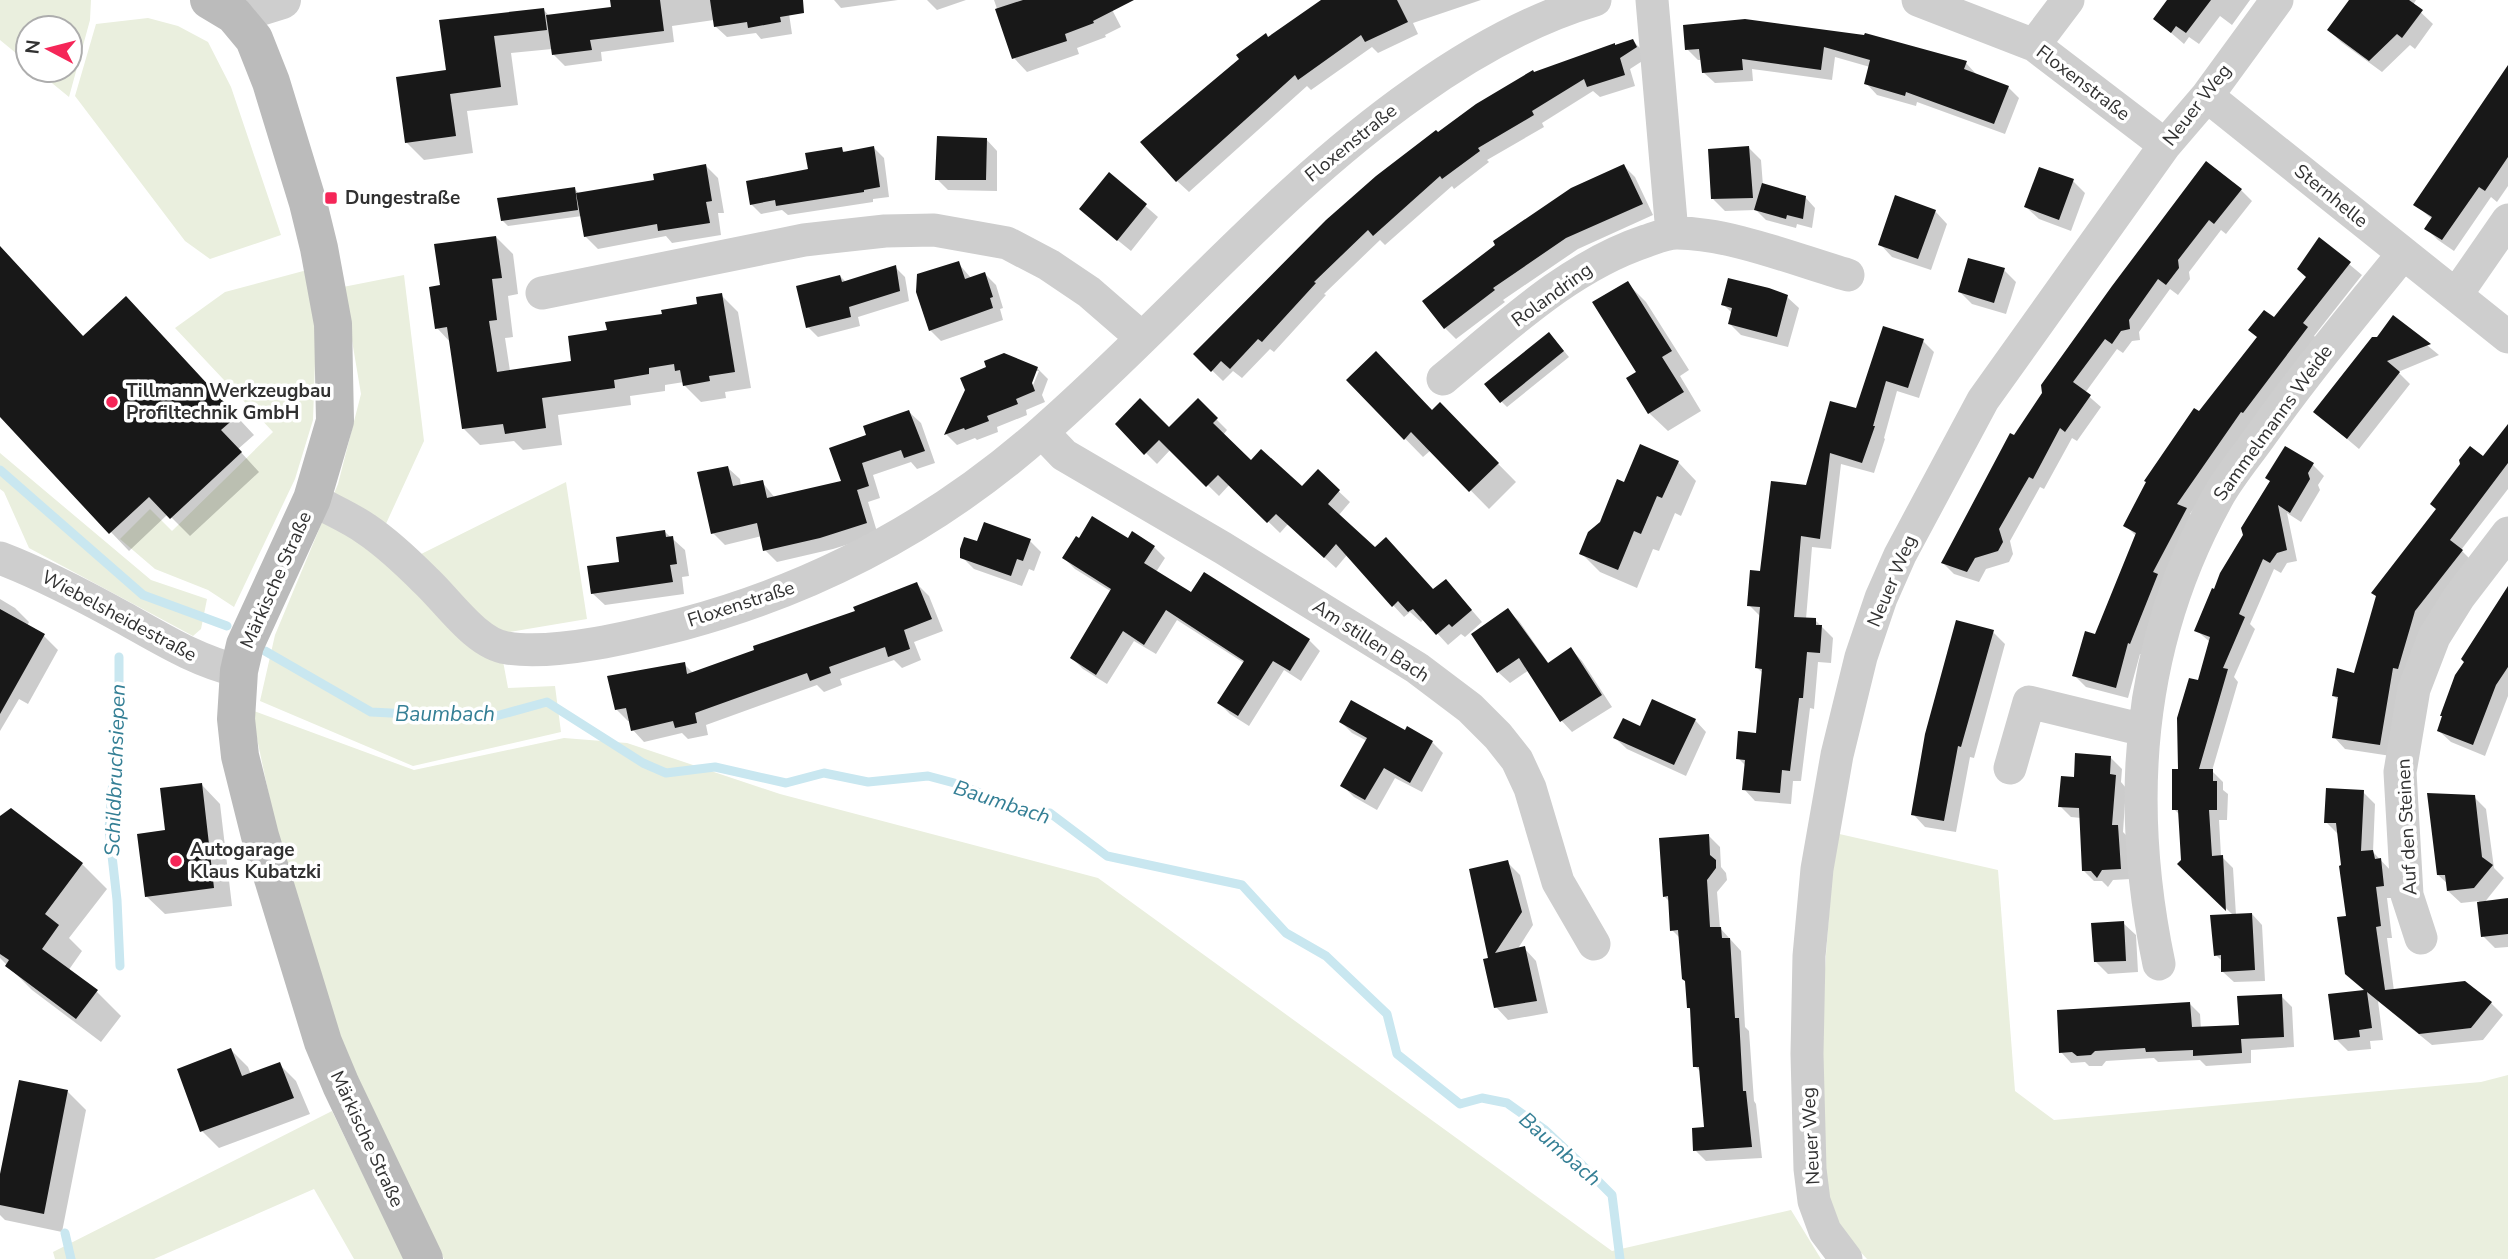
<svg xmlns="http://www.w3.org/2000/svg" width="2508" height="1259" font-family="'Nunito Sans',sans-serif">
<style>
.green{fill:#eaefde}
.shadow{fill:#0003;fill-rule:evenodd}
.lines{fill:none;stroke-linecap:round;stroke-linejoin:round}
.stream{stroke:#c9e7f0;stroke-width:9}
.building{fill:#181818}
.minor{stroke:#cecece;stroke-width:33}
.tertiary{stroke:#cecece;stroke-width:38}
.secondary{stroke:#bbb;stroke-width:38}
.poi-dot{fill:#f52658;stroke:#fff;stroke-width:2.5}
.labels{text-anchor:middle;dominant-baseline:central;stroke-width:7;stroke-linejoin:round;paint-order:stroke}
.street-label{font-size:19px;fill:#313131;stroke:#fff}
.poi-label{font-size:19px;font-weight:bold;fill:#313131;stroke:#fff;text-anchor:start}
.water-label{font-size:21px;font-style:italic;fill:#347f95;stroke:#fff}
</style>
<rect width="100%" height="100%" fill="#fff"/>
<path class="green" d="M0,0H91L90,20L69,97L36,70H70V28H28V63L0,40Z
M148,18L178,26L208,42L231,87L281,235L210,259L185,241L75,96L96,24Z
M307,270L316,335L313,420L295,479L234,607L208,590L155,569L120,539L150,509L172,531L273,432L175,328L225,292Z
M404,275L424,441L373,552L393,568L566,482L587,619L498,634L508,688L555,686L561,732L413,766L260,701L275,635L338,484L361,394L343,287Z
M0,453L151,580L207,599L201,629L193,636L29,548L4,492L0,489Z
M251,710L414,770L564,738L627,743L780,794L1098,878L1612,1251L1791,1210L1821,1259H444L338,1036L287,881Z
M1835,833L1998,870L2015,1091L2054,1120L2481,1082L2508,1075V1259H1867L1842,1232L1818,1190L1824,982Z
M332,1111L404,1259H354L314,1189L154,1259H55L53,1252Z"/>
<path class="shadow" d="M612,0H787L792,34L761,39L756,33L727,37L715,26L714,20L672,26L674,42L601,52L602,61L565,66L553,54L552,49L511,53L518,105L467,111L473,153L424,160L406,142L448,71L441,22L544,10L550,17L613,8Z
M834,0H898L841,8Z
M927,0H966L937,10Z
M994,0H1107L1121,27L1105,35L1106,37L1077,48L1079,54L1027,72L1014,58Z
M1324,0H1481L1413,23L1418,34L1378,53L1372,47L1311,90L1307,86L1189,192L1177,181L1269,39Z
M2169,0H2250L2232,25L2220,16L2199,44L2189,37L2184,44L2155,19Z
M2350,0H2416L2413,5L2433,24L2415,49L2410,45L2382,72L2341,42L2329,30Z
M1685,27L1966,63L1977,75L2008,87L2019,98L2005,134L1917,102L1916,106L1877,95L1866,83L1870,67L1835,57L1832,80L1752,69L1753,81L1715,83L1703,72L1702,60H1698L1687,49Z
M1633,41L1644,52L1647,58L1630,69L1635,86L1600,97L1593,91L1542,123L1544,127L1487,160L1489,162L1454,189L1452,186L1385,245L1380,240L1324,294L1326,295L1274,352L1270,349L1242,378L1233,371L1223,381L1195,354L1438,134L1534,74Z
M2508,67V186L2497,202L2491,197L2454,251L2438,240L2426,228L2433,220L2416,205Z
M986,139L997,151V191L948,190L937,179Z
M874,148L884,158L889,197L873,199V202L788,215L782,210L761,214L751,204L810,170L841,149L846,153Z
M1749,148L1761,160L1763,186L1805,197L1815,208L1812,228L1797,224L1796,228L1766,220L1756,210L1725,211L1713,199Z
M706,166L718,178L724,213H718L721,235L672,243L666,236L598,249L585,236L582,216L508,226L502,220L574,188L580,195L656,181Z
M1624,166L1635,177L1653,215L1578,249L1503,300L1505,302L1456,339L1445,328Z
M1110,175L1158,217L1131,251L1094,221Z
M2073,181L2085,193L2071,231L2039,219L2026,207Z
M2241,190L2252,201L2226,234L2221,230L2189,272L2190,279L2178,295L2170,289L2139,332L2140,340L2132,341L2123,353L2117,349L2085,393L2101,407L2077,441L2072,438L2044,489L2040,487L2010,541L2013,554L2009,562L1986,569L1979,582L1954,574L1943,563L2014,437L2113,287Z
M1935,211L1947,224L1931,270L1892,257L1880,244Z
M496,237L513,254L518,294L508,296L513,337L505,338L510,371L573,363L609,332L699,305L721,295L738,312L751,388L725,392L726,398L701,402L684,385V382L665,385V391L630,396L631,405L558,415L562,445L523,450L514,441L480,445L463,428L451,343L437,328L442,287Z
M2319,239L2362,275L2314,336L2319,340L2254,422L2190,514L2197,521L2142,654H2140L2128,698L2086,687L2074,675L2096,636L2136,536L2125,525L2199,414L2308,278Z
M0,256L84,337L144,317L254,435L238,449L259,472L190,536L168,514L129,551L0,415Z
M958,263L971,278L985,274L996,285L1003,308L1000,309L1003,320L941,341L930,330Z
M895,267L905,277L909,301L858,317L860,326L818,337L808,327L840,276L846,282Z
M2004,270L2016,282L2006,314L1972,304L1960,292Z
M1627,283L1646,302L1689,370L1680,376L1701,411L1668,431L1649,413Z
M1787,297L1799,308L1788,347L1741,335L1730,324L1733,314L1723,304Z
M2394,318L2439,355L2398,372L2410,384L2359,449L2315,412Z
M1554,339L1569,357L1507,407L1501,401Z
M1923,341L1934,352L1919,398L1897,391L1884,438L1885,439L1874,473L1841,464L1831,549L1812,547L1806,619L1815,620L1833,638L1831,663L1818,662L1814,709L1810,708L1801,781H1793L1791,804L1755,801L1744,789L1746,766L1738,758L1758,735L1763,673L1757,668L1761,617L1749,605L1762,572L1807,487L1857,411Z
M1037,368L1048,379L1042,395L1045,402L1026,410L1027,415L997,427L998,432L977,440L975,438L957,445L946,434L967,390ZM1035,371H1039L1030,392L1027,391Z
M1348,380L1433,412L1440,405L1516,482L1489,509L1431,450L1423,457Z
M1198,401L1227,430L1223,435L1251,463L1302,488L1318,472L1350,502L1338,516L1375,550L1433,591L1456,592L1482,622L1465,637L1461,634L1448,645L1424,619L1421,622L1410,612L1404,617L1347,555L1336,568L1288,524L1280,533L1230,484L1219,496L1171,449L1157,464L1117,424L1169,430Z
M909,412L921,423L935,463L917,469L911,462L873,475L880,498L868,502L878,535L833,549L777,562L765,550L762,536L725,545L713,533L728,468L740,479L741,487L762,482L775,498L844,483L868,436Z
M2508,427V489L2461,550L2473,562L2391,756L2345,749L2334,737L2339,701L2334,696L2355,675L2483,459Z
M2286,448L2313,465L2324,476L2318,485L2320,490L2301,522L2287,513L2297,561L2287,563L2281,573L2274,569L2250,624L2255,629L2234,677L2238,682L2212,771L2223,782V790L2228,794L2227,820H2219L2221,856L2233,868L2236,915L2252,914L2262,925L2265,981L2234,982L2223,972V962L2216,955L2233,915L2180,864L2183,860L2180,815L2174,809L2179,771L2210,642L2196,630L2271,482Z
M1678,462L1696,481L1681,516L1675,513L1659,551L1653,549L1637,588L1600,572L1581,553L1625,484Z
M665,532L685,550L689,576L682,577L684,594L605,605L592,593L621,563Z
M1030,541L1041,552L1034,571L1029,569L1022,586L974,569L962,557L978,543Z
M1128,541L1154,547L1165,558L1156,572L1192,595L1309,640L1320,651L1301,681L1284,670L1249,726L1230,714L1219,703L1244,663L1177,620L1156,654L1134,641L1107,684L1083,669L1072,658L1112,592L1075,569L1064,558Z
M917,584L929,596L943,631L914,642L921,660L902,668L894,660L840,679L842,685L824,692L817,685L706,725L708,735L688,739L682,733L644,742L633,730L631,721H628L616,709L684,664L694,674L857,612Z
M2508,591V696L2485,756L2451,742L2439,731Z
M0,599L15,608L29,622L27,626L44,636L58,650L28,704L19,699L0,731Z
M1507,610L1519,621L1549,664L1571,649L1582,661L1612,707L1572,732L1561,720L1529,670L1510,683L1498,672Z
M1993,632L2005,644L1974,758L1970,757L1956,832L1925,827L1913,814Z
M1695,720L1706,732L1686,776L1627,749L1615,738L1641,729Z
M1341,722L1406,732L1432,742L1443,753L1422,792L1395,778L1377,810L1354,797L1343,786L1367,741L1352,733Z
M2111,758L2122,769L2121,782L2126,788L2123,832L2129,838L2131,879L2113,880L2108,887L2102,881H2094L2083,870L2081,818L2071,817L2060,806L2075,779Z
M202,785L220,804L232,906L165,914L146,896L167,832Z
M2363,792L2375,804L2373,852L2392,872L2395,898H2387L2392,938H2387L2394,991L2491,1003L2503,1015L2483,1040L2432,1045L2378,1001L2383,1040L2370,1041L2371,1049L2348,1051L2336,1039L2366,991L2346,973L2348,917L2338,834L2326,822Z
M2474,797L2486,809L2494,868L2504,878L2484,903L2508,900V947L2495,948L2483,936L2479,901L2461,903L2448,891V884L2438,875Z
M0,818L82,864L107,889L69,938L82,951L68,971L97,992L121,1016L101,1042L32,990L0,958Z
M1709,836L1720,847L1721,867L1726,873L1727,880L1717,892L1720,928L1741,951L1745,1027L1749,1031L1754,1101L1756,1104L1762,1158L1706,1161L1695,1150L1706,1129L1702,1073L1695,1066L1692,1011L1689,1008L1681,939L1672,930L1670,902L1664,896Z
M1507,862L1520,875L1533,925L1517,950L1524,948L1536,961L1548,1013L1508,1020L1496,1007L1490,959Z
M2123,923L2136,935L2138,972L2108,974L2095,961Z
M2281,996L2292,1007L2294,1047L2251,1050V1063L2206,1066L2200,1060L2158,1062L2154,1058L2106,1061L2102,1066H2089L2085,1062L2071,1063L2061,1052L2190,1004L2200,1014L2201,1029L2241,1027Z
M231,1050L248,1067L251,1075L279,1064L296,1081L310,1114L219,1148L202,1131Z
M67,1091L86,1110L62,1232L5,1220L0,1215V1183Z"/>
<g class="lines">
<path class="stream" d="M0,470L143,595L227,626
M265,651L371,712L489,718L547,702L643,763L666,773L715,767L786,783L824,773L868,782L928,776L958,784L1020,810L1050,813L1107,856L1242,885L1286,933L1326,956L1387,1014L1397,1054L1460,1104L1482,1098L1507,1103L1545,1130L1579,1162L1612,1195L1620,1259
M119,657V706L109,829L117,900L120,966
M65,1233L71,1259"/>
</g>
<path class="building" d="M610,0H660L664,31L590,40L592,50L552,55L546,15L611,7Z
M710,0H803L804,13L780,17L781,22L748,28L747,22L714,27Z
M1023,0H1134L1093,21L1094,23L1065,34L1067,41L1012,59L995,9Z
M1321,0H1397L1408,22L1365,42L1361,35L1298,80L1295,75L1176,182L1140,142L1239,59L1236,55L1266,33L1268,37Z
M2167,0H2211L2186,33L2176,26L2171,33L2153,19Z
M2349,0H2409L2423,10L2402,38L2397,34L2369,61L2327,30Z
M544,8L547,30L494,36L501,87L450,94L456,136L405,143L396,77L446,70L439,20Z
M1745,19L1864,35L1865,33L1967,61L1964,69L2009,86L1994,124L1906,92L1905,96L1864,84L1870,60L1824,47L1821,70L1742,59L1743,70L1702,73L1699,49L1685,50L1683,25Z
M1633,39L1637,47L1620,58L1625,75L1587,87L1584,79L1532,111L1534,115L1478,148L1480,151L1442,179L1440,176L1373,236L1368,230L1314,282L1316,283L1262,342L1258,339L1230,369L1221,361L1211,372L1193,354L1326,220L1376,176L1436,130L1438,132L1476,104L1533,70L1534,72L1615,43V45Z
M2508,65V157L2485,191L2479,187L2442,240L2424,229L2432,217L2413,205Z
M937,136L987,138L986,180H935Z
M874,146L880,187L864,190V192L776,206L775,200L750,205L746,181L808,169L805,153L842,147L843,152Z
M1749,146L1753,198L1711,199L1708,149Z
M2206,161L2242,189L2214,224L2209,220L2178,260L2179,268L2166,285L2158,279L2129,320L2130,329L2121,331L2112,344L2105,339L2073,382L2091,395L2065,432L2060,428L2033,479L2029,477L2022,489L1999,529L2003,542L1998,551L1975,558L1967,572L1941,563L2010,433L2014,435L2042,393L2041,385L2112,286Z
M706,164L712,201L706,202L710,223L658,231L657,224L584,237L576,193L654,180L653,174Z
M1624,164L1643,204L1566,238L1493,288L1495,290L1444,329L1422,301L1495,245L1493,241L1571,188Z
M2039,167L2074,179L2059,220L2024,207Z
M1109,172L1147,204L1117,241L1079,209Z
M1762,183L1806,196L1803,219L1787,215L1786,219L1754,210Z
M575,187L578,210L501,221L497,198Z
M1895,195L1936,210L1918,259L1878,245Z
M496,236L502,278L492,279L497,320L489,321L497,372L571,361L568,336L607,330L605,322L662,314L661,310L697,304L696,297L722,293L735,372L709,376L710,381L683,386L680,370L675,371L674,364L649,368V374L614,380L615,388L542,398L546,428L505,434L503,424L462,429L447,327L435,329L429,287L440,285L434,244Z
M2319,237L2351,262L2303,323L2308,327L2243,413L2241,412L2177,504L2187,508L2153,572L2158,574L2130,644L2128,643L2116,688L2072,676L2085,631L2095,634L2136,533L2123,526L2146,482L2144,481L2194,408L2199,411L2257,337L2248,330L2264,310L2274,317L2306,277L2297,269Z
M0,246L83,336L126,296L237,416L221,430L242,452L170,519L149,497L109,534L0,417Z
M1968,258L2005,268L1994,303L1958,292Z
M959,261L965,279L985,272L993,297L990,298L993,308L929,331L916,292L917,274Z
M896,265L900,291L849,307L851,317L806,328L796,286L840,275L842,282Z
M1728,278L1769,288L1788,295L1777,337L1728,324L1732,308L1721,305Z
M1628,281L1672,351L1662,357L1684,392L1648,414L1626,378L1636,372L1592,302Z
M2393,315L2431,344L2387,361L2400,372L2347,439L2313,412L2372,337H2377Z
M1883,326L1924,339L1908,388L1886,381L1873,426H1875L1862,463L1830,453L1820,539L1801,536L1794,617L1816,618V625H1822L1820,653L1807,652L1803,698H1799L1790,771L1782,770L1780,793L1742,790L1745,760L1736,759L1738,731L1756,733L1762,669L1755,668L1760,607L1747,606L1750,570L1760,571L1771,481L1806,485L1830,401L1856,408Z
M1549,332L1564,351L1500,403L1484,384Z
M1376,351L1432,410L1440,402L1499,463L1469,492L1411,432L1404,440L1346,380Z
M1004,353L1038,367L1032,383L1035,391L1016,399L1018,404L987,416L989,421L965,430L964,428L944,435L965,390L960,378L986,367L984,361Z
M1140,398L1169,427L1198,398L1218,418L1213,423L1251,460L1261,449L1302,486L1318,469L1340,490L1328,504L1375,547L1386,537L1433,589L1446,579L1472,610L1452,627L1449,624L1436,635L1413,609L1408,612L1398,601L1392,607L1336,544L1324,558L1276,514L1267,523L1218,475L1206,487L1159,440L1144,455L1115,424Z
M909,410L925,451L904,458L901,450L862,463L869,486L857,490L867,523L820,538L763,551L757,523L711,534L697,472L728,466L733,486L763,480L767,498L841,481L829,448L866,435L863,426Z
M2508,424V463L2450,540L2463,550L2415,611L2398,669L2393,668L2380,745L2332,738L2338,697L2332,696L2337,668L2354,673L2376,596L2371,593L2436,509L2430,504L2460,464L2459,460L2470,446L2483,456Z
M1640,444L1679,461L1662,498L1657,496L1641,534L1634,531L1618,570L1579,554L1588,532L1600,522L1617,479L1624,482Z
M2285,446L2314,463L2308,473L2310,479L2290,513L2278,505L2287,550L2277,553L2270,563L2263,559L2239,614L2245,617L2223,668L2228,669L2199,769H2213V781H2217V810H2209L2212,856L2223,855L2226,911L2177,864L2181,860L2178,810H2172V769H2178L2177,718L2189,678L2198,680L2210,637L2194,631L2212,588L2214,589L2220,573L2243,535L2241,528L2270,481L2265,478Z
M1092,516L1128,538L1132,531L1155,546L1144,563L1191,592L1204,572L1310,639L1290,671L1273,661L1238,716L1217,703L1244,661L1166,610L1144,645L1123,631L1096,675L1070,658L1111,589L1062,558L1076,536L1079,538Z
M984,522L1031,539L1023,561L1017,559L1011,576L960,558V549L964,537L977,541Z
M665,530L666,537L673,536L677,564L670,565L673,582L591,594L587,566L619,562L616,537Z
M917,582L932,619L904,630L910,649L888,657L885,647L829,667L831,673L810,681L807,673L695,713L697,723L675,728L673,721L631,731L626,708L615,710L607,676L685,662L687,674L754,650L753,646L855,611L853,607Z
M2508,586V667L2496,685L2473,745L2437,731L2442,716H2440L2455,675L2464,662L2461,659Z
M1508,608L1548,663L1571,647L1602,695L1560,722L1519,658L1497,673L1471,634Z
M0,609L45,634L0,714Z
M1956,620L1994,630L1961,747L1958,746L1944,821L1911,815L1925,734Z
M1652,699L1696,719L1674,765L1613,738L1623,718L1640,726Z
M1351,700L1405,730L1407,726L1433,741L1410,783L1384,768L1365,800L1340,786L1367,738L1339,722Z
M2075,753L2111,756L2110,774L2116,775L2112,825H2118L2121,869L2102,870L2097,878L2091,871H2082L2079,808L2058,807L2061,776L2074,777Z
M202,783L214,888L145,897L137,834L165,830L160,788Z
M2326,788L2364,790L2361,851L2373,850L2375,859L2381,858L2384,886L2376,887L2381,926L2376,927L2385,990L2465,981L2492,1002L2471,1028L2419,1034L2367,992L2372,1028L2359,1030L2360,1037L2334,1040L2328,994L2364,990L2345,974L2337,917L2346,916L2339,866L2341,865L2336,823H2324Z
M2427,793L2475,795L2482,857L2493,865L2474,888L2447,891L2445,875H2437Z
M11,808L83,863L45,914L59,925L42,949L98,990L76,1019L5,966L9,960L0,954V816Z
M1709,834L1710,855L1716,860V868L1707,880L1710,927H1721L1722,938H1730L1735,1018H1739L1743,1091H1746L1752,1147L1693,1151L1692,1128L1704,1127L1699,1067H1693L1690,1008H1687L1685,981L1682,979L1678,930L1670,931L1668,896L1663,897L1659,838Z
M1508,860L1522,912L1495,953L1525,946L1537,1001L1494,1008L1483,959L1488,958L1469,869Z
M2508,898V934L2481,937L2477,902Z
M2252,913L2255,970L2221,972V955L2214,956L2210,915Z
M2124,921L2126,961L2094,962L2091,923Z
M2282,994L2284,1037L2241,1039L2242,1053L2193,1056V1050L2146,1052L2145,1048L2095,1051L2091,1055L2077,1056L2072,1052L2059,1053L2057,1010L2190,1002L2192,1027L2239,1025L2237,996Z
M231,1048L242,1076L280,1062L294,1098L200,1132L177,1069Z
M19,1080L68,1090L44,1214L0,1205V1174Z"/>
<g class="lines">
<path class="minor" d="M1652,0L1672,233
M1918,0L2034,45L2165,145
M2034,45L2068,0
M2207,96L2508,337
M542,293L804,240L885,231L934,230L1007,243L1049,265L1089,292L1142,338
M2456,295L2508,220
M1443,379C1505,328 1568,267 1646,241C1655,238 1666,233 1677,233C1730,233 1796,260 1848,275
M1042,432L1064,455L1223,548L1417,668L1470,708L1498,736L1517,760L1530,788L1558,882L1594,944
M312,499C329,509 349,517 366,529C387,543 407,562 425,580C447,600 476,644 507,648C555,656 636,636 683,624C817,588 939,523 1043,431C1170,320 1278,189 1416,92C1471,53 1530,19 1595,0
M0,558C42,574 82,595 122,617C160,638 196,661 239,671
M2010,768L2029,702L2144,730
M2421,938L2407,895L2400,772L2414,689L2434,637L2459,597L2508,533
M2159,964C2125,802 2137,641 2219,495C2231,474 2248,454 2262,434C2306,372 2355,313 2403,254
M1846,1259L1825,1231L1814,1201L1810,1169L1807,1054L1809,956L1817,869L1837,755L1861,657L1881,598L1900,555L1983,400L2165,145L2207,96L2277,0"/>
<path class="tertiary" d="M234,15L282,0"/>
<path class="secondary" d="M209,0L234,15L254,39L271,82L308,203L319,248L333,324L335,421L312,499L245,645L239,671L236,719L240,756L260,836L323,1042L341,1085L424,1259"/>
</g>
<g class="poi-dot">
<rect x="324" y="191" width="14" height="14" rx="3.5"/>
<circle cx="112" cy="402" r="7"/>
<circle cx="176" cy="861" r="7"/>
</g>
<g class="labels">
<g class="street-label">
<text transform="translate(2083 83) rotate(37)">Floxenstraße</text>
<text transform="translate(2197 105) rotate(-52)">Neuer Weg</text>
<text transform="translate(1351 143) rotate(-39)">Floxenstraße</text>
<text transform="translate(2331 196) rotate(39)">Sternhelle</text>
<text transform="translate(1552 295) rotate(-36)">Rolandring</text>
<text transform="translate(2273 423) rotate(-54)">Sammelmanns Weide</text>
<text transform="translate(276 580) rotate(-66)">Märkische Straße</text>
<text transform="translate(1892 581) rotate(-67)">Neuer Weg</text>
<text transform="translate(741 604) rotate(-18)">Floxenstraße</text>
<text transform="translate(119 616) rotate(28)">Wiebelsheidestraße</text>
<text transform="translate(1371 641) rotate(33)">Am stillen Bach</text>
<text transform="translate(2407 827) rotate(-93)">Auf den Steinen</text>
<text transform="translate(1811 1136) rotate(-93)">Neuer Weg</text>
<text transform="translate(367 1139) rotate(65)">Märkische Straße</text>
</g>
<g class="poi-label">
<text x="345" y="198">Dungestraße</text>
<text x="126" y="391">Tillmann Werkzeugbau<tspan x="126" dy="22">Profiltechnik GmbH</tspan></text>
<text x="190" y="850">Autogarage<tspan x="190" dy="22">Klaus Kubatzki</tspan></text>
</g>
<g class="water-label">
<text x="445" y="714">Baumbach</text>
<text transform="translate(115 770) rotate(-88)">Schildbruchsiepen</text>
<text transform="translate(1002 802) rotate(18)">Baumbach</text>
<text transform="translate(1560 1149) rotate(41)">Baumbach</text>
</g>
</g>
<g transform="translate(49 49) rotate(277)"><circle r="33" fill="#ffffff" stroke="#adadad" stroke-width="2"/>
<path d="M0-5L12 26L0 18L-12 26Z" fill="#f52658"/>
<text y="-10" font-size="19" font-weight="bold" text-anchor="middle" fill="#313131">N</text>
</g>
</svg>
